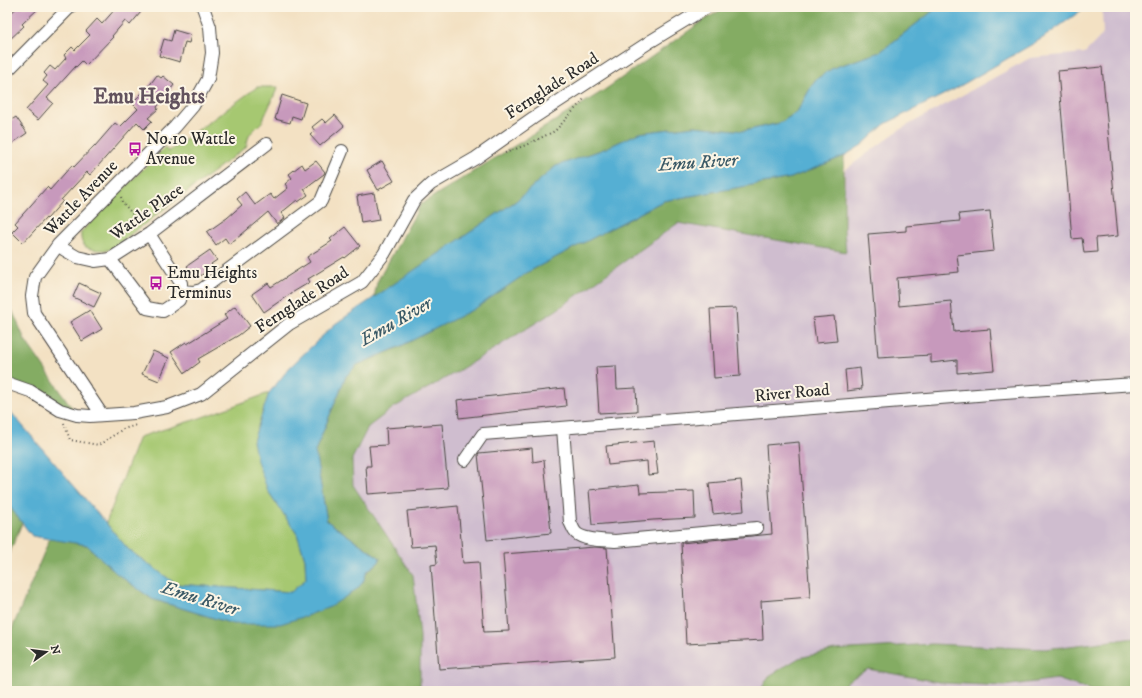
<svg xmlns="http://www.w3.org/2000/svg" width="1142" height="698" font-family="'IM FELL DW Pica',serif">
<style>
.industrial{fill:#cfbdcf}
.green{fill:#a6c871;stroke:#687a4e}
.forest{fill:#84ac63;stroke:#586c47}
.water{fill:#55afd3;stroke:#406d7f}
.building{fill:#c799bc}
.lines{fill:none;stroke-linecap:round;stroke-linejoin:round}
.minor-casing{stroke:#494642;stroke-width:14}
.path{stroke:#494642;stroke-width:2;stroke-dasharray:1 3;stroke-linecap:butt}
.minor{stroke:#fff;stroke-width:12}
.labels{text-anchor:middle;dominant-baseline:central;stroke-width:4;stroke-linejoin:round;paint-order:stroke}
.street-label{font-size:17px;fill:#2b2b2b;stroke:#fcf5e5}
.poi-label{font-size:17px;fill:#2b2b2b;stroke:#fcf5e5;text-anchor:start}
.water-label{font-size:18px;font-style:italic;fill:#3a5966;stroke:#fcf5e5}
.district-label{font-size:21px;font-weight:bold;fill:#62525e;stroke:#fcf5e5}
</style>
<rect width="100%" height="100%" fill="#fcf5e5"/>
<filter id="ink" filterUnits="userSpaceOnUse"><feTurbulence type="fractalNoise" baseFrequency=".025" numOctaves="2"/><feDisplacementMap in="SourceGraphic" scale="8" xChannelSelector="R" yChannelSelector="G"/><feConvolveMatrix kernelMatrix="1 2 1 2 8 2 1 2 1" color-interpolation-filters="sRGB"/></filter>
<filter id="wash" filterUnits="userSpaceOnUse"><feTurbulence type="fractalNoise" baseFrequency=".012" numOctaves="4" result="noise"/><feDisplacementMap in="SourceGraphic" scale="16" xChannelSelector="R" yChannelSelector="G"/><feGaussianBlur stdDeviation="0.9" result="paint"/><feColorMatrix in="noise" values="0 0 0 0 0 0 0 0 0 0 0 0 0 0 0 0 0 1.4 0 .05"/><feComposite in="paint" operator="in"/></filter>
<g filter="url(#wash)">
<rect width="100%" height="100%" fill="#f3e1c3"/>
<path class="industrial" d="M1119,7H1135V638L1045,649L932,644L835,650L769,676L760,691H525L519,688L499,691H420V634L413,575L353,485L352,459L368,427L393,408L458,371L555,311L678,223L845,252L844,230L845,170L899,130L968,92L1030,58L1085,53L1103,34L1102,10Z
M868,669L944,683L1004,686L1057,679L1093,691H843L846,682Z"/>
<path class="green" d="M257,87H278L262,122L249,135L246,147L110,250C95,250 79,252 81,232L165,147L168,152Z
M269,393L253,441L268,491L297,534L305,559L306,579L291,592L176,584L129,550L106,523L139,437L197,419Z"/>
<path class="forest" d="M726,7H938L880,52L833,68L815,80L797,112L780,123L744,131L694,126L639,133L604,149L556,166L516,201L374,298L377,282L421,204L603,91L704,20Z
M844,156V231L846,252L678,223L555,311L458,371L393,408L368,427L352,459L353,485L413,575L420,636V691H7V641L50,538L87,545L116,573L152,599L233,624L363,582L367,572L379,562L380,558L327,521L315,451L346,376L357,365L399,347L475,308L528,272L663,201L791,178Z
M7,298L25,340L77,415L7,383Z
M7,503L22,523L7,559Z
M1135,638V687L1103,691H1093L1057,679L1004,686L944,683L868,669L846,682L843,691H760L769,676L799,658L835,650L932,644L1045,649Z"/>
<path class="water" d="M938,7H1086L1043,38L955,89L885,124L862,145L844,156L791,178L663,201L528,272L476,308L399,347L357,365L346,376L315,451L327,521L380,558L379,562L367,571L363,582L357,589L330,607L306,616L280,624H233L152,599L116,573L87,545L32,536L7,503V413L10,411L129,550L176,584L291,592L306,579L305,559L297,534L268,491L257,461L253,441L269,393L290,367L335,324L516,201L556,166L604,149L639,133L694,126L744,131L780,123L797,112L815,80L833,68L880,52Z"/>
<g id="blocks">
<path class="building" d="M7,7L12,12L18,7H40L22,24L24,26L7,42Z
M117,7H135L141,12L130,25L125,21L112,36L113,37L86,65L82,61L76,67V66L47,98L53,103L38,120L26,110L48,85L43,81L47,76L44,73L50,66L55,70L66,58L64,55L72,47L75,50L90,35L86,31L97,19L102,24Z
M174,30L191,35L189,43L185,42L180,62L159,56L164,39L171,41Z
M1102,67L1118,236L1096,238L1097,252L1084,253L1082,238L1072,239L1058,71Z
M157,75L161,78L163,76L174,85L157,107L158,109L148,118L152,121L144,129L137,122L90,175L87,172L61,200L63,201L47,219L46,218L23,243L12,232L18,226L15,223L47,187L50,190L72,165L74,167L95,145V146L115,123L120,127L138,109L132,103L149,86Z
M282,95L306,103L301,119L292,116L290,123L275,119Z
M335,115L344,126L320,146L310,135L315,131L312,127L322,119L326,123Z
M16,117L27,133L7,147V123Z
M316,161L325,172L324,174L304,189L308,195L298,202L297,200L281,213L285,218L277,224L268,212L241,235L229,244L225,238L216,245L207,232L227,218L242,205L237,199L245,192L255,205L270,194L274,199L288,188L285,184L292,178L289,174L302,164L305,169Z
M382,161L394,181L378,190L367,170Z
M374,193L379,220L361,223L357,196Z
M990,211L994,251L957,255L959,272L897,278L899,306L951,301L954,332L990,329L994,370L957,373V360L931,363V355L878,358L868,234L906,231V226L960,221L959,214Z
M345,227L360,246L345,258L344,257L308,279L310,282L290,294L264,312L252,294L268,283L271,287L310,262L307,257L332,241L330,239Z
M210,250L217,260L211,264L213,267L196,279L187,266Z
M79,283L101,293L94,307L73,297Z
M235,306L250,326L239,335L198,359L200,362L185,373L171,352L186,342L187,344L227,319L224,315Z
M736,308L740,376L714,378L710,309Z
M90,310L102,329L82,341L70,322Z
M834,316L837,341L816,343L813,318Z
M153,351L169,358L159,381L142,374Z
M616,366L617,389L636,388L637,411L599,413L596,367Z
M860,368L862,389L847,391L845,370Z
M564,388L566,406L459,418L457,400Z
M442,424L448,488L368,494L366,466H371L369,446L387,445L386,428Z
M654,441L658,474L648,475L647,461L608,465L606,446Z
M799,442L810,597L761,601L763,640L686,644L681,543L772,534L766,445Z
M532,448L533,462L544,460L551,533L487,540L478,454L479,453Z
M741,480L744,511L713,514L709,483Z
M639,485L640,493L694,491L695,518L653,520L592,525L589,490Z
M458,506L463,563L479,562L484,632L509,631L503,554L595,547L607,548L615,657L439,669L431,565L437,564L435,545L411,547L407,511Z"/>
</g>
</g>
<g filter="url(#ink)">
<use href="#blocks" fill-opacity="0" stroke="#494642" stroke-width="1"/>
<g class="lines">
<g class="minor-casing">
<path id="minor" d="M7,71L70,7
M149,234L181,283V291L193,292L201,290L321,201L342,151
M58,245L65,250L77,257L95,261L110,259L149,234L267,144
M110,259L147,308L163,311L179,300L181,291
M7,383L30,391L60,410L77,415L90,416L134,413L167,407L201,394L289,324L362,282L384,254L414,200L431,184L476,158L533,118L651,41L707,7
M102,415L34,313L32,296L35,277L58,245L175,127L193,106L208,79L212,53L210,27L203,7
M563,428L570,522C572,525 573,530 576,533C585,541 604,540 615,541L757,528
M465,460L483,434L990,394L1135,384"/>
</g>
<path class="path" d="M505,153L526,145L555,131L585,98
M121,197L122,202L142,225
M64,423L70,440L99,445L123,429L137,425"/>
<use href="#minor" class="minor"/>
</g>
</g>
<defs>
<g id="bus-bare" transform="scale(1.08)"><path d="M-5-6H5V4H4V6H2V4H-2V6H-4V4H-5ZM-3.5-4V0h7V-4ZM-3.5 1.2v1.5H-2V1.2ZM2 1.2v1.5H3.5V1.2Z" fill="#b5179e" stroke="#fcf5e5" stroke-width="2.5" paint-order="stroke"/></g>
</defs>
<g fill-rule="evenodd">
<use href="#bus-bare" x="135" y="149"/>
<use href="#bus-bare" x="156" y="283"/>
</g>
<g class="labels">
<g class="street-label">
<text transform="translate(552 86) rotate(-33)">Fernglade Road</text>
<text transform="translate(81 198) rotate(-46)">Wattle Avenue</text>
<text transform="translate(147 212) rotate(-35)">Wattle Place</text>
<text transform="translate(302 300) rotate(-33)">Fernglade Road</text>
<text transform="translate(792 393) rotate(-5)">River Road</text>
</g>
<g class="poi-label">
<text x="146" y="139">No.10 Wattle<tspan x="146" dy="20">Avenue</tspan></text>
<text x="167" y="273">Emu Heights<tspan x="167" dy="20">Terminus</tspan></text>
</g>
<g class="water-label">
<text transform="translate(698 163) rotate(-4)">Emu River</text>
<text transform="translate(396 322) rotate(-30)">Emu River</text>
<text transform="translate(200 599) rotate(17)">Emu River</text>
</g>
<g class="district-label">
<text x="149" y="97">Emu Heights</text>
</g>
</g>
<rect width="1142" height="698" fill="none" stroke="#fcf5e5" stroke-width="24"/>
<g transform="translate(46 652) rotate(76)" stroke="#fcf5e5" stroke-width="3" paint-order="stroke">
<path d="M0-3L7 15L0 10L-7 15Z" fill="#2b2b2b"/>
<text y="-6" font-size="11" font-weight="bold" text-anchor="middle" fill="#2b2b2b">N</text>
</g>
</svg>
